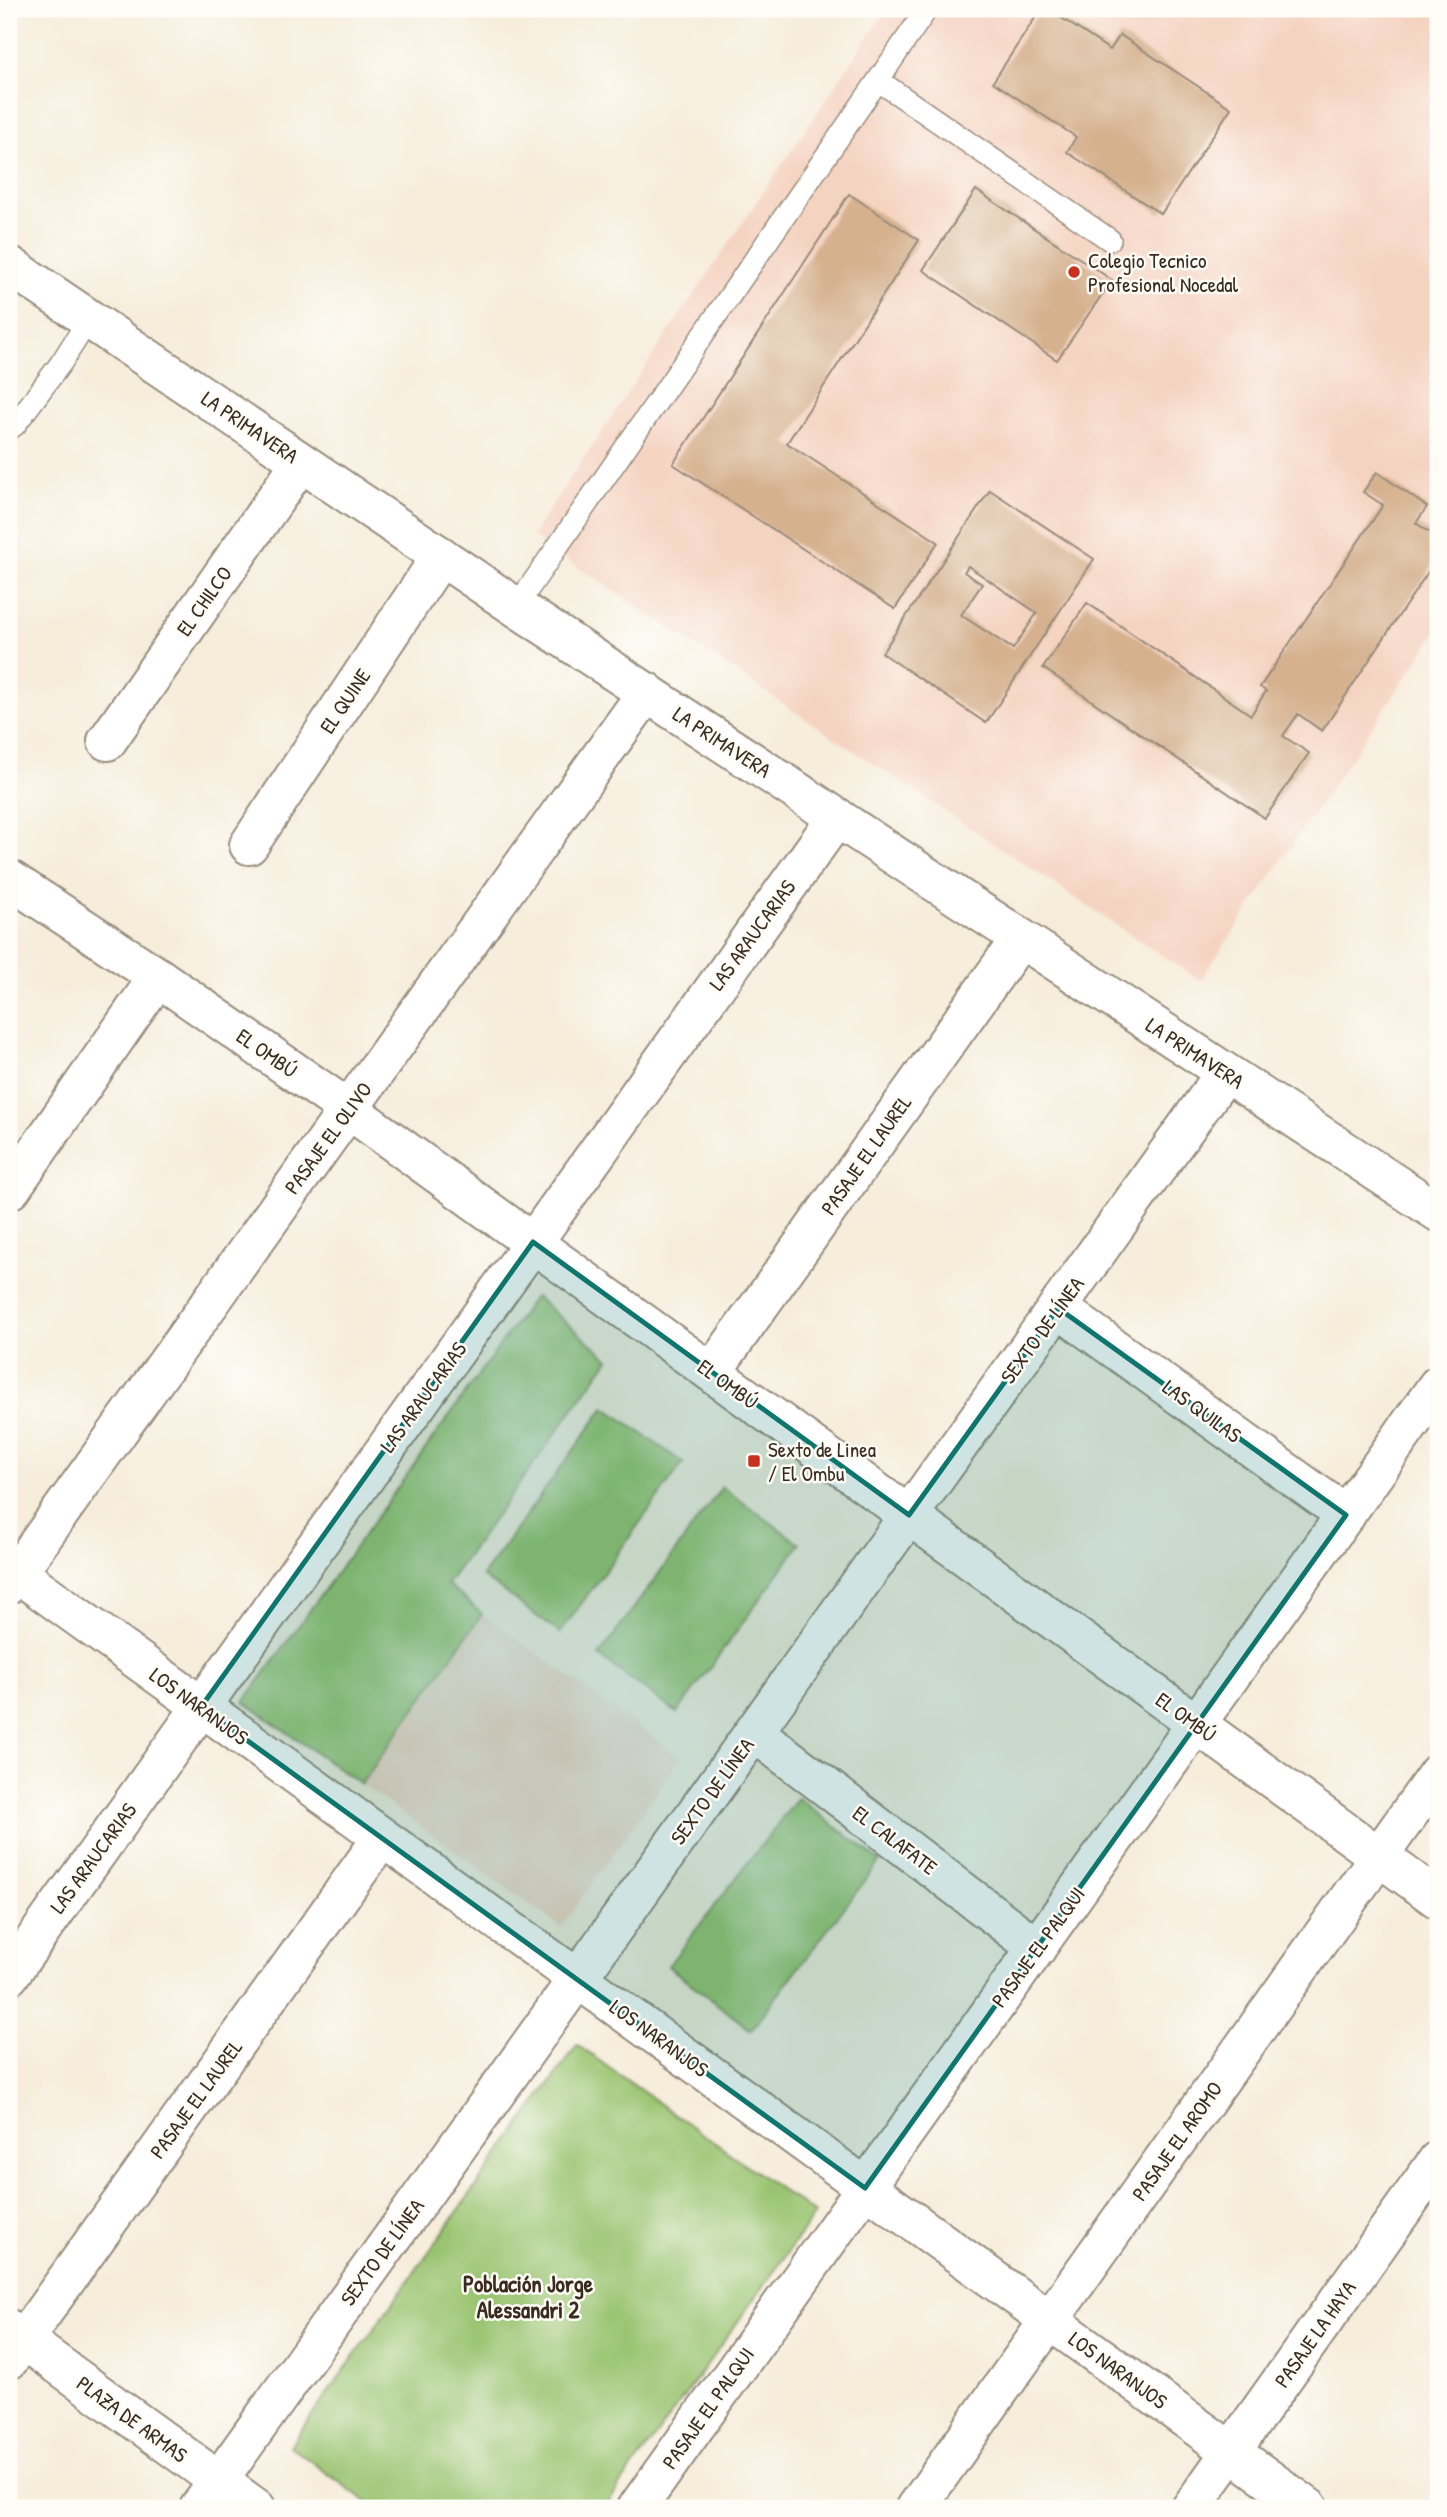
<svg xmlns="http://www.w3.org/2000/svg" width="1447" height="2517" font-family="'Patrick Hand',sans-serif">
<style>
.built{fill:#f5d3c1}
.green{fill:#9ac471;stroke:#6a7748;stroke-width:2}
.building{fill:#d5b18e;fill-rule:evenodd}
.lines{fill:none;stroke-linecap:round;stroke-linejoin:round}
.lane-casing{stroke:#988c7c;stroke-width:24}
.street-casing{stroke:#988c7c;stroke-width:42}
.secondary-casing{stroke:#988c7c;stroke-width:42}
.lane{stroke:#fff;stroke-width:21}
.street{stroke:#fff;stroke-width:38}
.secondary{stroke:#fff;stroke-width:38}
.marked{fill:#0f766e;fill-opacity:0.2;stroke:#0f766e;stroke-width:5;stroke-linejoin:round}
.poi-dot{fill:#c8321e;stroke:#fdfcf7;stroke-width:2.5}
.labels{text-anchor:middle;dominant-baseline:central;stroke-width:5;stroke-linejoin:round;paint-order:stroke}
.poi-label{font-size:21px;fill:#3b2a1e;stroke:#fdfcf7;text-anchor:start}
.street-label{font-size:21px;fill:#3b2a1e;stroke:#fdfcf7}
.neighbourhood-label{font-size:23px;font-weight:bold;fill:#3b2a1e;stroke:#fdfcf7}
</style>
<rect width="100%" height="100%" fill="#fdfcf7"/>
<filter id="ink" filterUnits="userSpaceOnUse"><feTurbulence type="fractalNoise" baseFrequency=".0143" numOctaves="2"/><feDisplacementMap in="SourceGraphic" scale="14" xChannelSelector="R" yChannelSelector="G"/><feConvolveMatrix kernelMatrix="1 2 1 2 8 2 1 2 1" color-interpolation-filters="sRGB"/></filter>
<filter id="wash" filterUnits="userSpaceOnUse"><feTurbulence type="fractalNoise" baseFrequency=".00686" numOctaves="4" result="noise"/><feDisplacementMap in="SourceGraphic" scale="28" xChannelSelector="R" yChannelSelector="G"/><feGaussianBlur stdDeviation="1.57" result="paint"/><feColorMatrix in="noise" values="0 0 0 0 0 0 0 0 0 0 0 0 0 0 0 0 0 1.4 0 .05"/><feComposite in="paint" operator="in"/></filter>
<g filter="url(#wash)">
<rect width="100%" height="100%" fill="#f6eddb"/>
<path class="built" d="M887,9H1438V630L1200,981L531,536Z
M482,1614L682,1758L561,1927L361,1784Z"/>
<path class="green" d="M535,1296L609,1359L447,1584L482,1614L361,1784L244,1702Z
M605,1407L683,1463L560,1633L482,1576Z
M722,1487L800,1544L677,1713L599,1656Z
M798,1798L880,1861L751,2030L668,1966Z
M577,2045L815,2214L604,2508H375L290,2446Z"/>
<g id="blocks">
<path class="building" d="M1041,9H1048L1110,50L1120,35L1231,108L1161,214L1067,152L1076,137L993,82Z
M976,190L1112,280L1057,360L923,270Z
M849,194L919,240L787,443L938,542L895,609L673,464Z
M1377,472L1427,507L1416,523L1438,538V557L1322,731L1298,714L1283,736L1309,753L1265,818L1043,668L1087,603L1251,715L1266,691L1260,687L1383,505L1363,492Z
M990,490L1094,559L986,723L882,653ZM968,566L1037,613L1013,649L961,615L982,584L964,572Z"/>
</g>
</g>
<g filter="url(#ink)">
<use href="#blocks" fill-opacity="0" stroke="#988c7c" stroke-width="2"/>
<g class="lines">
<g class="lane-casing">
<path id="lane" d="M879,81L1110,240
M9,429L15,425L61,363L89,319
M516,607L927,9"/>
</g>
<g class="street-casing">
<path id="street" d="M9,265L516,607L1438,1212
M107,741L301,462
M249,845L441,556
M11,1189L158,977
M1058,1308L1346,1515
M712,1372L1021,938
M9,1567L1309,2508
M9,1584L647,692
M754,1732L1037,1948
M9,1976L837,817
M9,2329L256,2508
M9,2360L382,1838
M199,2508L1225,1073
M637,2508L1438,1385
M916,2508L1438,1773
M1191,2508L1438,2160"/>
</g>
<g class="secondary-casing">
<path id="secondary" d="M9,879L158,977L348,1109L1438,1899"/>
</g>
<use href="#lane" class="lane"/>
<use href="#street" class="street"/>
<use href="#secondary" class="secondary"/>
</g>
</g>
<path class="marked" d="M533,1242L909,1515L1058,1308L1346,1515L865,2188L201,1707Z"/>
<g class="poi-dot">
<circle cx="1074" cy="272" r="7"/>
<rect x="747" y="1454" width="14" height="14" rx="3.5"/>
</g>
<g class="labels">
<g class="poi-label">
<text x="1088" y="260">Colegio Tecnico<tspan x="1088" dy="24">Profesional Nocedal</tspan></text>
<text x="768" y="1449">Sexto de Linea<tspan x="768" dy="24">/ El Ombu</tspan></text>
</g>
<g class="street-label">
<text transform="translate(250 427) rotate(34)">LA PRIMAVERA</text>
<text transform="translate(204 601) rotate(-55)">EL CHILCO</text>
<text transform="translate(345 701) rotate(-56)">EL QUINE</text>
<text transform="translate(722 742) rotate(33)">LA PRIMAVERA</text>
<text transform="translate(752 935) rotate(-54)">LAS ARAUCARIAS</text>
<text transform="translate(267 1053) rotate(35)">EL OMBÚ</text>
<text transform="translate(1195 1053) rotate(33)">LA PRIMAVERA</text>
<text transform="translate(328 1138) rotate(-54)">PASAJE EL OLIVO</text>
<text transform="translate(866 1155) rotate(-55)">PASAJE EL LAUREL</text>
<text transform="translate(1042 1330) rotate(-54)">SEXTO DE LÍNEA</text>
<text transform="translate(728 1384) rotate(36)">EL OMBÚ</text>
<text transform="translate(423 1397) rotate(-54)">LAS ARAUCARIAS</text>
<text transform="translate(1202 1411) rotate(36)">LAS QUILAS</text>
<text transform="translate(199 1706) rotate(36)">LOS NARANJOS</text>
<text transform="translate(1186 1717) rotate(36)">EL OMBÚ</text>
<text transform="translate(712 1791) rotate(-54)">SEXTO DE LÍNEA</text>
<text transform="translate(895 1840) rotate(37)">EL CALAFATE</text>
<text transform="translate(93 1858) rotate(-54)">LAS ARAUCARIAS</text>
<text transform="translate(1038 1947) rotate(-54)">PASAJE EL PALQUI</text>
<text transform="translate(659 2038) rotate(36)">LOS NARANJOS</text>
<text transform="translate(196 2099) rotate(-54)">PASAJE EL LAUREL</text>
<text transform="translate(1177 2141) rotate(-55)">PASAJE EL AROMO</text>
<text transform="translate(382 2252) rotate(-54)">SEXTO DE LÍNEA</text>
<text transform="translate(1315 2334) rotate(-55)">PASAJE LA HAYA</text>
<text transform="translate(1118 2370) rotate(36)">LOS NARANJOS</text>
<text transform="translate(708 2408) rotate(-55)">PASAJE EL PALQUI</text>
<text transform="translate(132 2419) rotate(36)">PLAZA DE ARMAS</text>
</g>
<g class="neighbourhood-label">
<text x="528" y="2283">Población Jorge<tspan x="528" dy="26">Alessandri 2</tspan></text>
</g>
</g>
<rect width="1447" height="2517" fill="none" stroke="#fdfcf7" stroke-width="35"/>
</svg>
